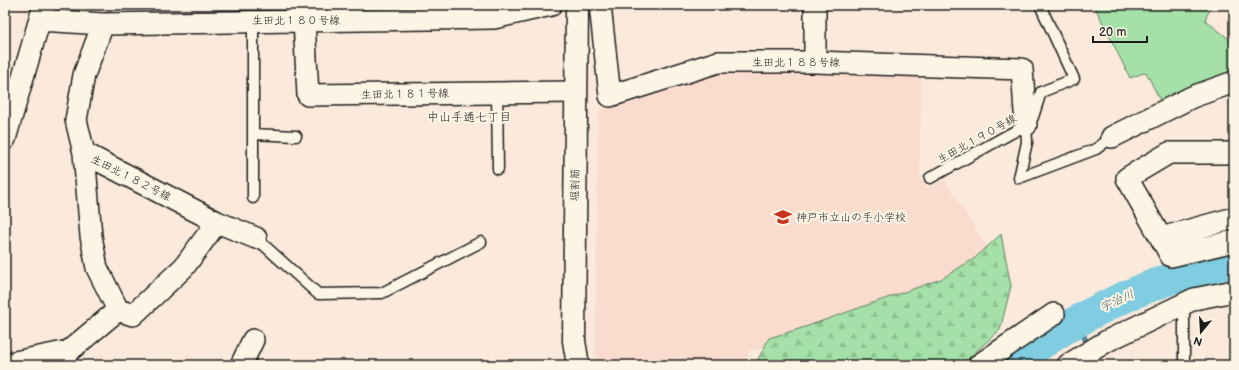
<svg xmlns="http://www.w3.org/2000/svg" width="1239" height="370" font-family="'Balsamiq Sans','Klee One',sans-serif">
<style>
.built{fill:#fadccf}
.forest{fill:url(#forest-firs);stroke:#607e62}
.park{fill:#a4e0a7;stroke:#607e62}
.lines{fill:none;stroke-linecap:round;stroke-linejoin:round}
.stream{stroke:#588692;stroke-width:5.5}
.river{stroke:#80cce0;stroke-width:32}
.service-casing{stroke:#1c1c1c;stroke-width:13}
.minor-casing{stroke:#1c1c1c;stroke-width:24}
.tertiary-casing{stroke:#1c1c1c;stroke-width:25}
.service{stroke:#fcf5e5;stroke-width:10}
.minor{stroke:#fcf5e5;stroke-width:21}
.tertiary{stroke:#fcf5e5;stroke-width:22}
.labels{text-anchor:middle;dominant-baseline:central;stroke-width:4;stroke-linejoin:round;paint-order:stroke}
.street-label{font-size:11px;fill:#1c1c1c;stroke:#fcf5e5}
.poi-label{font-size:11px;fill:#1c1c1c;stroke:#fcf5e5;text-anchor:start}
.neighbourhood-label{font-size:12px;fill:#1c1c1c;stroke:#fcf5e5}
.water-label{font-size:12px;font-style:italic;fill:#3f5a61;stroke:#fcf5e5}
</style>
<defs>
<pattern id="forest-firs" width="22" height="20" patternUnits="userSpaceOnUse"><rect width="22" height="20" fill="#a4e0a7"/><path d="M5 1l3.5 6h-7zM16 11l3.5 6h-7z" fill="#8dc08f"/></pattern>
</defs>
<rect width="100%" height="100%" fill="#fbeadb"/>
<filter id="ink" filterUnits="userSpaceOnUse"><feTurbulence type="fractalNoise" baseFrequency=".025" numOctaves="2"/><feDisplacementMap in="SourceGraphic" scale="8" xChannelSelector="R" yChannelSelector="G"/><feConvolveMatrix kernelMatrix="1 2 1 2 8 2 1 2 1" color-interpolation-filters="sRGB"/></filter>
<g filter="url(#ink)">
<path class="built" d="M707,69L921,76L920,177L927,188L945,180L986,246L985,275L923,303L749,351L746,365H598L595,350L598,111Z"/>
<path class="forest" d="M1001,234L1011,286L1000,330L961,365H755L769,338L802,328L941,279L975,258Z"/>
<path class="park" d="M1094,5H1212L1205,20L1234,43V70L1231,73L1163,106L1146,72L1130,78Z"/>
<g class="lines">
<path class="stream" d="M1078,320L1088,347"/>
<path class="river" d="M1011,365C1076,316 1153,277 1234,262"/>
<g class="service-casing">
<path id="service" d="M497,93L498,169
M1026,125L1027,142L1019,178L1096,149L1112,137
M253,134L296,136
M930,178L1026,125L1033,117L1041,92L1074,79L1040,5
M253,198V32L259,20
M256,238L318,294L382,293L481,242
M1184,305V365"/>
</g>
<g class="minor-casing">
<path id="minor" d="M600,5L610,96L718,62H815L1022,69L1026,125
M40,20L103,24L494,18L551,5
M304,21L308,95L576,92
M103,24L84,75L76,120L84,153L91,236L97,268L118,310
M815,62V5
M1112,137L1192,97L1234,82
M5,139L44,5
M84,153L217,222L256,238
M1234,153H1169L1127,178L1171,256L1234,241
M1161,238L1234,218
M5,364L69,351L118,310L133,315L184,267L217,222
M241,365L253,340
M979,365L1054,314
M1068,365L1107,341L1194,299L1234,291"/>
</g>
<g class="tertiary-casing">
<path id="tertiary" d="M577,5L574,341L578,365"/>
</g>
<use href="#service" class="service"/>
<use href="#minor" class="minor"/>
<use href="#tertiary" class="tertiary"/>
</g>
</g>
<defs>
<g id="school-bare" transform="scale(1.38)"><path d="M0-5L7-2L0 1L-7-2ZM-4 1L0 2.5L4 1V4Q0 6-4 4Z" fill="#c8321e" stroke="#fcf5e5" stroke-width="2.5" paint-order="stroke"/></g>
</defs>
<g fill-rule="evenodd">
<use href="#school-bare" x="783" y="217"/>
</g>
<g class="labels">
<g class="street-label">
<text x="296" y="20">生田北１８０号線</text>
<text x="796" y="62">生田北１８８号線</text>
<text transform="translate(405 94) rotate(-1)">生田北１８１号線</text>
<text transform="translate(977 139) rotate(-29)">生田北１９０号線</text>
<text transform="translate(131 178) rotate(27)">生田北１８２号線</text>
<text transform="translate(575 185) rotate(-89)">堀割筋</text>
</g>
<g class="poi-label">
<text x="796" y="217">神戸市立山の手小学校</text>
</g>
<g class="neighbourhood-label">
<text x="469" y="117">中山手通七丁目</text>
</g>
<g class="water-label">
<text transform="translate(1117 301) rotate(-25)">宇治川</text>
</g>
</g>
<rect width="1239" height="370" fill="none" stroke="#fcf5e5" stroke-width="20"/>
<rect x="10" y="10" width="1219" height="350" fill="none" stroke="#1c1c1c" stroke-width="1.5" filter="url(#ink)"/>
<g transform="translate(1201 332) rotate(198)" stroke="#fcf5e5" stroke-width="3" paint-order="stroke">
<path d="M0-3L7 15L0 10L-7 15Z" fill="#1c1c1c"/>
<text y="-6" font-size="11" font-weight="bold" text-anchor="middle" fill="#1c1c1c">N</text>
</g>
<path d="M1093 36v6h54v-6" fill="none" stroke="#1c1c1c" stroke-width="2"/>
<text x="1099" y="36" font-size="12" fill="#1c1c1c" stroke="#fcf5e5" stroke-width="3" paint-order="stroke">20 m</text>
</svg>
